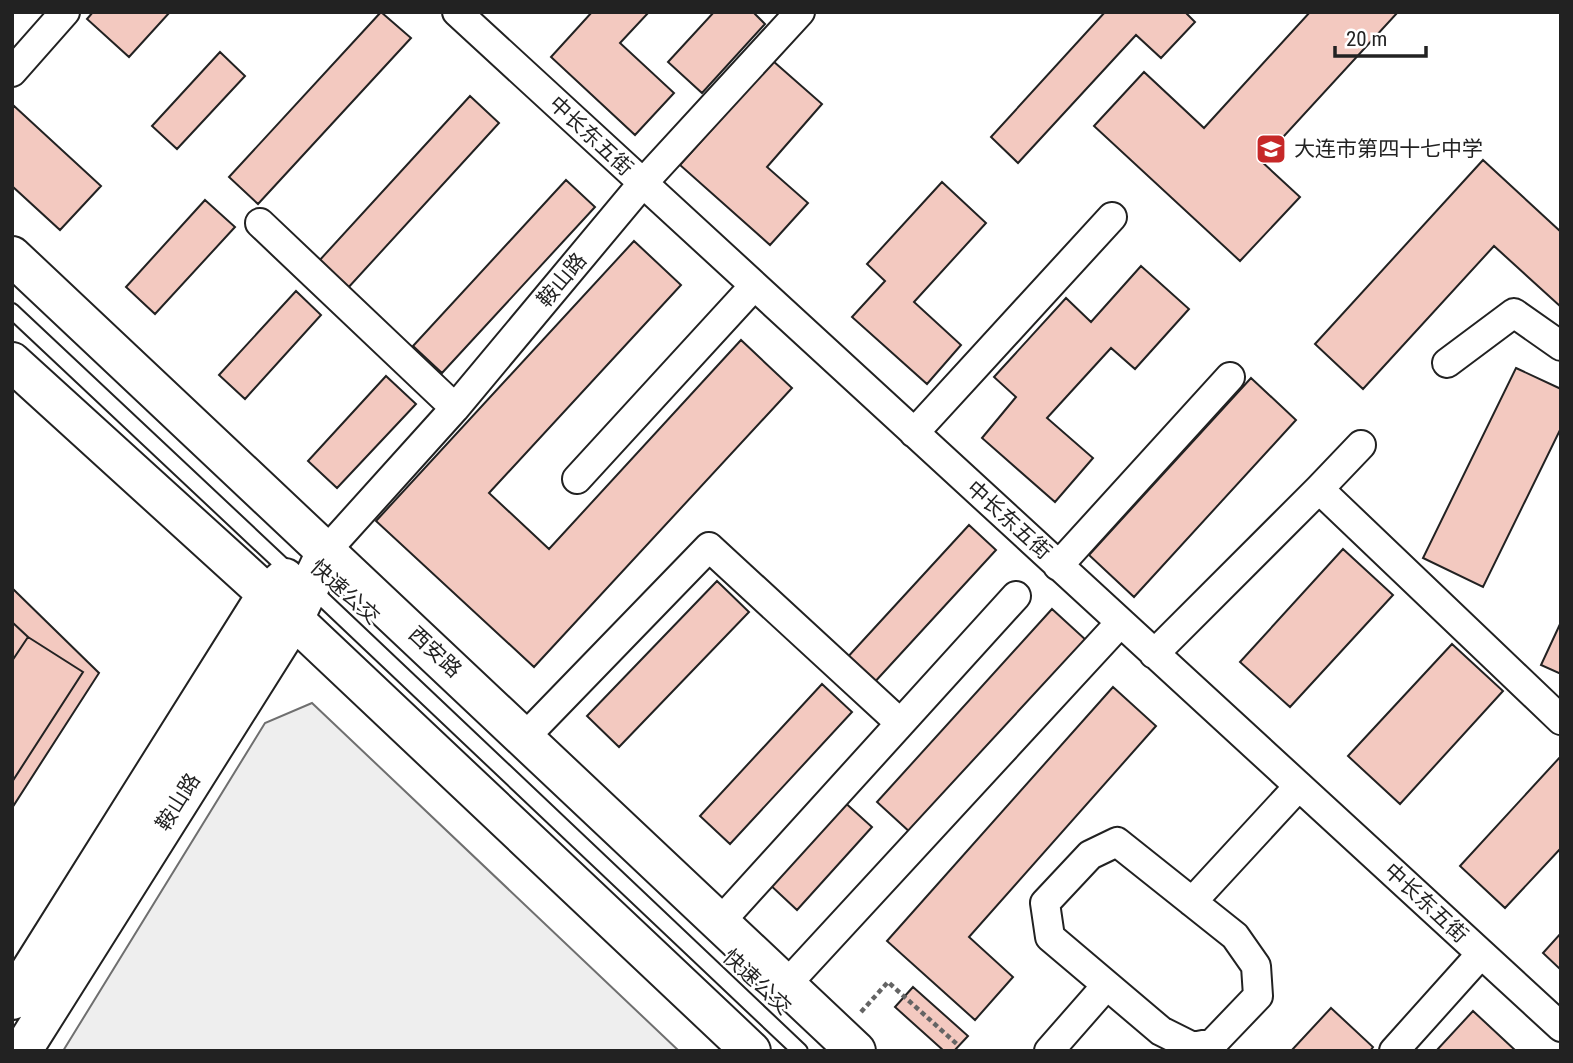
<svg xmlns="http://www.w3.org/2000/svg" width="1573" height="1063" font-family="'Roboto Condensed','Noto Sans SC',sans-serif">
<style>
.green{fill:#eee;stroke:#6f6f6f;stroke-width:2}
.building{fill:#f3c9c0;stroke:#222;stroke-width:2}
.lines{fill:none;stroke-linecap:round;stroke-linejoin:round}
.lane-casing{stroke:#222;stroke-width:18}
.street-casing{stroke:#222;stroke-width:32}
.primary-casing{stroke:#222;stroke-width:42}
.path{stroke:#646464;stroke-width:4.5;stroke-dasharray:5 3.5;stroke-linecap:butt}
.lane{stroke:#fff;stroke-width:14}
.street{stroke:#fff;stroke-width:28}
.primary{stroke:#fff;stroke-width:38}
.labels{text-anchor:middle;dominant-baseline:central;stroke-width:5;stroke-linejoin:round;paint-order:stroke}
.street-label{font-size:21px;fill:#222;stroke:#fff}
.poi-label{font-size:21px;fill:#222;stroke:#fff;text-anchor:start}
</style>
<rect width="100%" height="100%" fill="#fff"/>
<path class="green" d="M312,703L679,1051H63L265,723Z"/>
<path class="building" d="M93,12H170L129,57L87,19Z
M381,12L411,38L258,204L229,177Z
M592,12H649L620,43L674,93L635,135L551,57Z
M714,12H753L765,24L702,93L668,62Z
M1105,12H1185L1195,22L1161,58L1136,35L1018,163L991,137Z
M1310,12H1398L1261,161L1300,197L1240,261L1094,126L1144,72L1204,128Z
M220,52L245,76L177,149L152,126Z
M773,61L822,104L767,167L808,203L770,245L680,165Z
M470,96L499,123L347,289L318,262Z
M13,105L101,186L60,230L12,186Z
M1483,160L1561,232V307L1494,246L1363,389L1315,344Z
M566,180L595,207L442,373L413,346Z
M942,182L986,223L914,302L961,345L927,384L852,317L885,281L867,264Z
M205,200L235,227L155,314L126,287Z
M634,241L681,285L489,493L549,549L741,340L792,388L534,667L376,521Z
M1141,266L1189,309L1135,369L1111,348L1047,418L1093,458L1055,502L982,438L1016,397L994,377L1066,298L1091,322Z
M296,291L321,315L245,399L219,375Z
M1516,368L1561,389V428L1483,587L1423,558Z
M386,376L416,404L337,488L308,461Z
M1251,378L1296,420L1134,597L1089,555Z
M969,525L996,550L872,685L845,660Z
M1343,549L1393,595L1290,707L1240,662Z
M717,581L749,612L619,747L587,716Z
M12,588L99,673L12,808Z
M1052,609L1087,641L912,834L877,802Z
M12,622L28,637L12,661Z
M1561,622V674L1541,665Z
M28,637L83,672L12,782V661Z
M1452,644L1503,691L1400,804L1348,756Z
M822,684L852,712L730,844L700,816Z
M1113,687L1156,726L969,937L1013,977L975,1020L887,941Z
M1561,756V848L1505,908L1460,866Z
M841,799L872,827L797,910L767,882Z
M1561,933V970L1543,953Z
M913,987L968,1036L954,1051H944L895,1007Z
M1331,1008L1373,1047L1370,1051H1291Z
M1473,1011L1516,1051H1436Z"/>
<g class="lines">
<g class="lane-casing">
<path id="lane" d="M12,311L291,573
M310,587L800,1051"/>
</g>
<g class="street-casing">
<path id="street" d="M457,12L1561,1027
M12,72L65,12
M260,223L455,408
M1447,363L1514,313L1561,346
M914,433L1112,217
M577,479L754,286
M1319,489L1361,445
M327,550L455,408L642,184L800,12
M1058,566L1230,377
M1154,654L1319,489L1561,720
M525,737L709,547L900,723
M1117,842L1235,936L1256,966L1258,996L1213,1043L1193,1047L1161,1031L1050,937L1045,903L1090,855Z
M1192,902L1299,786
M720,922L1016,596
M786,985L1120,623
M1049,1051L1106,986
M1394,1051L1481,954"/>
</g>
<g class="primary-casing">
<path id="primary" d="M12,256L856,1051
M12,362L267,594L751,1051
M12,1000L267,594L285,578
M22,1051L294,619L327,550"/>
</g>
<path class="path" d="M861,1012L888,982L959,1046"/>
<use href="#lane" class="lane"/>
<use href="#street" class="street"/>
<use href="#primary" class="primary"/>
</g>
<defs>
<g id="school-square" transform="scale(1.575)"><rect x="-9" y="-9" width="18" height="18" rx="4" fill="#c62828" stroke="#fff"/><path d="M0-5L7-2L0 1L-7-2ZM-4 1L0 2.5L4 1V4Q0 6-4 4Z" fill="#fff"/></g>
</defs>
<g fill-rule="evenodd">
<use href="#school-square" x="1271" y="149"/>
</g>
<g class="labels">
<g class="street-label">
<text transform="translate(591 136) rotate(43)">中长东五街</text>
<text transform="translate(562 280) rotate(-50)">鞍山路</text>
<text transform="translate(1009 520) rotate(42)">中长东五街</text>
<text transform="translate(345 592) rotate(42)">快速公交</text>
<text transform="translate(435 652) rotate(43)">西安路</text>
<text transform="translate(178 802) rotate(-58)">鞍山路</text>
<text transform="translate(1426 903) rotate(43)">中长东五街</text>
<text transform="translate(757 982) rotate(43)">快速公交</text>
</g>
<g class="poi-label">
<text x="1294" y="149">大连市第四十七中学</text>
</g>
</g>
<rect width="1573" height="1063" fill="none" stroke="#222222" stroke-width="28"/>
<path d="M1335 46v10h91v-10" fill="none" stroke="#222222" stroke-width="3.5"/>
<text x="1346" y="46" font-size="21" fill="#222222" stroke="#ffffff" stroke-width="5" paint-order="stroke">20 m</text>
</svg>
